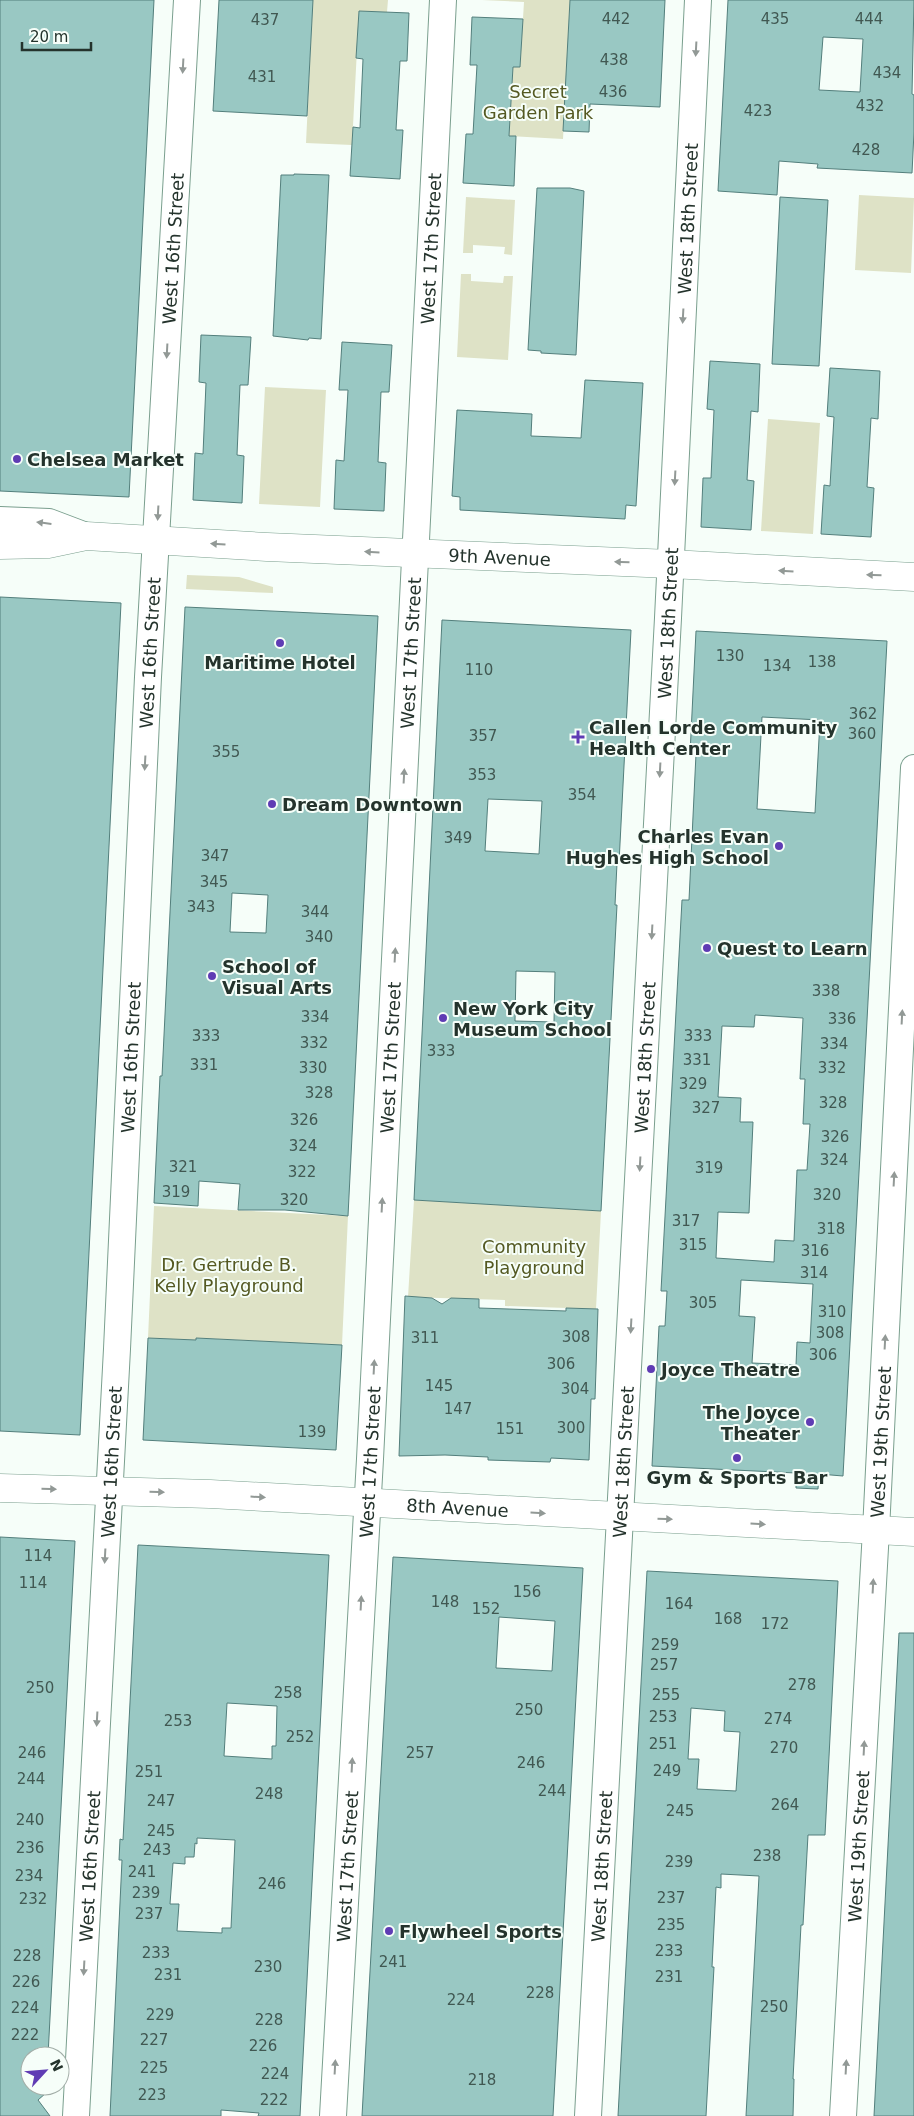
<svg xmlns="http://www.w3.org/2000/svg" width="914" height="2116" font-family="'DejaVu Sans',sans-serif">
<style>
.green{fill:#dee2c6}
.building{fill:#99c8c3;stroke:#537f7c;fill-rule:evenodd}
.lines{fill:none;stroke-linecap:round;stroke-linejoin:round}
.minor-casing{stroke:#7a9f8e;stroke-width:28}
.secondary-casing{stroke:#7a9f8e;stroke-width:29}
.minor{stroke:#fff;stroke-width:26}
.secondary{stroke:#fff;stroke-width:28}
.oneway{fill:#929996}
.poi-dot{fill:#5f3cb4;stroke:#f6fef9;stroke-width:2}
.labels{text-anchor:middle;dominant-baseline:central;stroke-width:4;stroke-linejoin:round;paint-order:stroke}
.number-label{font-size:15px;fill:#415852}
.park-label{font-size:18px;fill:#545922;stroke:#f6fef9}
.street-label{font-size:18px;fill:#24332c;stroke:#f6fef9}
.poi-label{font-size:18px;font-weight:bold;fill:#24332c;stroke:#f6fef9;text-anchor:start}
</style>
<rect width="100%" height="100%" fill="#f6fef9"/>
<path class="green" d="M313,0H388L387,12L359,11L352,145L306,143Z
M482,0H570L563,139L509,136L513,67H520L524,2Z
M859,195L914,198L911,273L855,270Z
M466,197L515,200L512,255L504,254L505,247L473,245V253H463Z
M461,274H471V281L503,283L504,276H513L508,360L457,357Z
M265,387L326,390L320,507L259,504Z
M768,419L820,423L813,534L761,531Z
M187,575L239,577L273,587V593L186,589Z
M414,1200L601,1211L596,1309L505,1306V1300L408,1297Z
M154,1206L348,1216L342,1345L197,1338L196,1340L148,1338Z"/>
<path class="building" d="M0,0H154L129,497L0,491Z
M219,0H313L307,116L213,111Z
M570,0H665L660,107L590,104L589,132L563,131Z
M728,0H914L912,94L914,95V132L912,173L817,168L818,164L779,161L777,195L718,191ZM823,37L863,39L860,92L819,90Z
M359,11L409,13L407,61H400L396,130H403L400,179L350,176L353,127L360,128L363,59L356,58Z
M472,17L523,19L520,67H513L509,136H516L514,186L463,183L466,134H473L477,65H470Z
M294,174L329,175L321,339L309,338L308,340L273,336L281,175H294Z
M537,188H570L584,191L576,355L541,353V351L528,350Z
M780,197L828,200L819,366L772,364Z
M201,335L251,337L248,385H240L237,455L244,456L242,503L193,500L195,453L203,454L206,383L199,382Z
M342,342L392,345L389,392H381L378,462L386,463L384,511L334,509L336,460L344,461L348,390H339Z
M710,361L760,364L758,412L751,411L747,480L754,481L751,530L701,527L703,478H711L714,410L707,409Z
M830,368L880,371L878,419L871,418L867,487L874,488L871,537L821,534L824,485L830,486L834,417L827,416Z
M585,380L643,383L636,506L626,505L625,519L460,510V497L452,496L457,410L532,414L531,436L581,438Z
M0,597L121,603L80,1435L0,1431Z
M185,607L378,616L348,1216L285,1210H238L240,1184L199,1181L198,1206L154,1203L160,1076H162ZM232,893L268,895L266,933L230,932Z
M442,620L631,630L619,863H617L615,905H617L601,1211L414,1200ZM488,799L542,801L539,854L485,851ZM516,971L555,972L554,1022L515,1021Z
M696,631L887,641L843,1476L819,1474L818,1489L796,1488V1473L652,1466L659,1326H665L667,1291H661L682,900H689L696,754H690ZM762,717L820,720L815,813L757,809ZM755,1015L803,1018L800,1079H805L803,1124H810L807,1170H797L794,1241L775,1240L774,1262L716,1258L718,1212L749,1213L753,1122H740L741,1098L718,1097L722,1026L754,1027ZM741,1280L813,1284L810,1343L797,1342L796,1365L752,1363L755,1317L739,1316Z
M405,1296L432,1298L442,1304L451,1298L479,1299V1308L566,1311V1308L598,1309L595,1399H591L589,1460L551,1458L550,1462L488,1460V1457L445,1455L399,1456Z
M148,1338L196,1340V1338L342,1345L336,1450L143,1440Z
M0,1537L75,1541L48,2056H30V2086H46V2093L38,2100L50,2116H0Z
M138,1545L329,1555L300,2116H258L259,2113L221,2110V2116H110L122,1860H119L120,1839L123,1840ZM227,1703L277,1706L276,1746H272V1759L224,1756ZM197,1838L235,1840L231,1928H222V1933L177,1931L179,1904H170L173,1863L185,1864V1857H194L195,1843L197,1844Z
M393,1557L583,1568L553,2116H362ZM499,1617L555,1621L552,1671L496,1668Z
M647,1571L838,1581L825,1835H808L803,1925H801L793,2079H794L793,2116H746L759,1876L721,1874V1888L716,1887L712,1967H714L706,2116H618ZM691,1708L725,1711L724,1731L740,1732L736,1791L697,1789L699,1759H688Z
M899,1633H914V2116H874Z"/>
<g class="lines">
<g class="minor-casing">
<g id="minor">
<path d="M0,520L49,522L86,536"/>
<path id="s1" d="M76,2116L117,1349L148,677L187,0"/>
<path id="s2" d="M333,2116L370,1459L443,0"/>
<path id="s3" d="M588,2116L668,618L698,0"/>
<path id="s4" d="M843,2116L876,1530L914,768"/>
</g>
</g>
<g class="secondary-casing">
<g id="secondary">
<path id="s5" d="M0,545L48,544L86,536L267,547L671,564L914,577"/>
<path id="s6" d="M0,1488L210,1494L914,1532"/>
</g>
</g>
<use href="#minor" class="minor"/>
<use href="#secondary" class="secondary"/>
</g>
<defs><path id="oneway-solid" d="M-6-.8H1V-3.2L6.5 0L1 3.2V.8H-6Z" transform="scale(1.25)"/></defs>
<g class="oneway">
<use href="#oneway-solid" transform="translate(696 49) rotate(93)"/>
<use href="#oneway-solid" transform="translate(183 66) rotate(93)"/>
<use href="#oneway-solid" transform="translate(683 316) rotate(93)"/>
<use href="#oneway-solid" transform="translate(167 351) rotate(93)"/>
<use href="#oneway-solid" transform="translate(675 478) rotate(93)"/>
<use href="#oneway-solid" transform="translate(158 513) rotate(93)"/>
<use href="#oneway-solid" transform="translate(44 523) rotate(-173)"/>
<use href="#oneway-solid" transform="translate(218 544) rotate(-176)"/>
<use href="#oneway-solid" transform="translate(372 552) rotate(-177)"/>
<use href="#oneway-solid" transform="translate(622 562) rotate(-178)"/>
<use href="#oneway-solid" transform="translate(786 571) rotate(-176)"/>
<use href="#oneway-solid" transform="translate(874 575) rotate(-178)"/>
<use href="#oneway-solid" transform="translate(145 763) rotate(93)"/>
<use href="#oneway-solid" transform="translate(660 770) rotate(93)"/>
<use href="#oneway-solid" transform="translate(404 776) rotate(-87)"/>
<use href="#oneway-solid" transform="translate(652 932) rotate(93)"/>
<use href="#oneway-solid" transform="translate(395 955) rotate(-87)"/>
<use href="#oneway-solid" transform="translate(902 1017) rotate(-87)"/>
<use href="#oneway-solid" transform="translate(640 1164) rotate(93)"/>
<use href="#oneway-solid" transform="translate(894 1179) rotate(-87)"/>
<use href="#oneway-solid" transform="translate(382 1205) rotate(-87)"/>
<use href="#oneway-solid" transform="translate(631 1326) rotate(93)"/>
<use href="#oneway-solid" transform="translate(885 1342) rotate(-87)"/>
<use href="#oneway-solid" transform="translate(374 1367) rotate(-87)"/>
<use href="#oneway-solid" transform="translate(49 1489) rotate(1)"/>
<use href="#oneway-solid" transform="translate(157 1492) rotate(2)"/>
<use href="#oneway-solid" transform="translate(258 1497) rotate(3)"/>
<use href="#oneway-solid" transform="translate(538 1513) rotate(3)"/>
<use href="#oneway-solid" transform="translate(665 1519) rotate(2)"/>
<use href="#oneway-solid" transform="translate(758 1524) rotate(3)"/>
<use href="#oneway-solid" transform="translate(105 1556) rotate(93)"/>
<use href="#oneway-solid" transform="translate(873 1586) rotate(-87)"/>
<use href="#oneway-solid" transform="translate(361 1603) rotate(-87)"/>
<use href="#oneway-solid" transform="translate(97 1719) rotate(93)"/>
<use href="#oneway-solid" transform="translate(864 1748) rotate(-87)"/>
<use href="#oneway-solid" transform="translate(352 1765) rotate(-87)"/>
<use href="#oneway-solid" transform="translate(84 1968) rotate(93)"/>
<use href="#oneway-solid" transform="translate(335 2067) rotate(-87)"/>
<use href="#oneway-solid" transform="translate(846 2067) rotate(-87)"/>
</g>
<g class="poi-dot">
<circle cx="17" cy="459" r="5"/>
<circle cx="280" cy="643" r="5"/>
<path d="M575.5 729.5h5v5h5v5h-5v5h-5v-5h-5v-5h5z"/>
<circle cx="272" cy="804" r="5"/>
<circle cx="779" cy="846" r="5"/>
<circle cx="707" cy="948" r="5"/>
<circle cx="212" cy="976" r="5"/>
<circle cx="443" cy="1018" r="5"/>
<circle cx="651" cy="1369" r="5"/>
<circle cx="810" cy="1422" r="5"/>
<circle cx="737" cy="1458" r="5"/>
<circle cx="389" cy="1931" r="5"/>
</g>
<g class="labels">
<g class="number-label">
<text x="616" y="19">442</text>
<text x="775" y="19">435</text>
<text x="869" y="19">444</text>
<text x="265" y="20">437</text>
<text x="614" y="60">438</text>
<text x="887" y="73">434</text>
<text x="262" y="77">431</text>
<text x="613" y="92">436</text>
<text x="870" y="106">432</text>
<text x="758" y="111">423</text>
<text x="866" y="150">428</text>
<text x="730" y="656">130</text>
<text x="822" y="662">138</text>
<text x="777" y="666">134</text>
<text x="479" y="670">110</text>
<text x="863" y="714">362</text>
<text x="862" y="734">360</text>
<text x="483" y="736">357</text>
<text x="226" y="752">355</text>
<text x="482" y="775">353</text>
<text x="582" y="795">354</text>
<text x="458" y="838">349</text>
<text x="215" y="856">347</text>
<text x="214" y="882">345</text>
<text x="201" y="907">343</text>
<text x="315" y="912">344</text>
<text x="319" y="937">340</text>
<text x="826" y="991">338</text>
<text x="315" y="1017">334</text>
<text x="842" y="1019">336</text>
<text x="206" y="1036">333</text>
<text x="698" y="1036">333</text>
<text x="314" y="1043">332</text>
<text x="834" y="1044">334</text>
<text x="441" y="1051">333</text>
<text x="697" y="1060">331</text>
<text x="204" y="1065">331</text>
<text x="313" y="1068">330</text>
<text x="832" y="1068">332</text>
<text x="693" y="1084">329</text>
<text x="319" y="1093">328</text>
<text x="833" y="1103">328</text>
<text x="706" y="1108">327</text>
<text x="304" y="1120">326</text>
<text x="835" y="1137">326</text>
<text x="303" y="1146">324</text>
<text x="834" y="1160">324</text>
<text x="183" y="1167">321</text>
<text x="709" y="1168">319</text>
<text x="302" y="1172">322</text>
<text x="176" y="1192">319</text>
<text x="827" y="1195">320</text>
<text x="294" y="1200">320</text>
<text x="686" y="1221">317</text>
<text x="831" y="1229">318</text>
<text x="693" y="1245">315</text>
<text x="815" y="1251">316</text>
<text x="814" y="1273">314</text>
<text x="703" y="1303">305</text>
<text x="832" y="1312">310</text>
<text x="830" y="1333">308</text>
<text x="576" y="1337">308</text>
<text x="425" y="1338">311</text>
<text x="823" y="1355">306</text>
<text x="561" y="1364">306</text>
<text x="439" y="1386">145</text>
<text x="575" y="1389">304</text>
<text x="458" y="1409">147</text>
<text x="571" y="1428">300</text>
<text x="510" y="1429">151</text>
<text x="312" y="1432">139</text>
<text x="38" y="1556">114</text>
<text x="33" y="1583">114</text>
<text x="527" y="1592">156</text>
<text x="445" y="1602">148</text>
<text x="679" y="1604">164</text>
<text x="486" y="1609">152</text>
<text x="728" y="1619">168</text>
<text x="775" y="1624">172</text>
<text x="665" y="1645">259</text>
<text x="664" y="1665">257</text>
<text x="802" y="1685">278</text>
<text x="40" y="1688">250</text>
<text x="288" y="1693">258</text>
<text x="666" y="1695">255</text>
<text x="529" y="1710">250</text>
<text x="663" y="1717">253</text>
<text x="778" y="1719">274</text>
<text x="178" y="1721">253</text>
<text x="300" y="1737">252</text>
<text x="663" y="1744">251</text>
<text x="784" y="1748">270</text>
<text x="32" y="1753">246</text>
<text x="420" y="1753">257</text>
<text x="531" y="1763">246</text>
<text x="667" y="1771">249</text>
<text x="149" y="1772">251</text>
<text x="31" y="1779">244</text>
<text x="552" y="1791">244</text>
<text x="269" y="1794">248</text>
<text x="161" y="1801">247</text>
<text x="785" y="1805">264</text>
<text x="680" y="1811">245</text>
<text x="30" y="1820">240</text>
<text x="161" y="1831">245</text>
<text x="30" y="1848">236</text>
<text x="157" y="1850">243</text>
<text x="767" y="1856">238</text>
<text x="679" y="1862">239</text>
<text x="142" y="1872">241</text>
<text x="29" y="1876">234</text>
<text x="272" y="1884">246</text>
<text x="146" y="1893">239</text>
<text x="671" y="1898">237</text>
<text x="33" y="1899">232</text>
<text x="149" y="1914">237</text>
<text x="671" y="1925">235</text>
<text x="669" y="1951">233</text>
<text x="156" y="1953">233</text>
<text x="27" y="1956">228</text>
<text x="393" y="1962">241</text>
<text x="268" y="1967">230</text>
<text x="168" y="1975">231</text>
<text x="669" y="1977">231</text>
<text x="26" y="1982">226</text>
<text x="540" y="1993">228</text>
<text x="461" y="2000">224</text>
<text x="774" y="2007">250</text>
<text x="25" y="2008">224</text>
<text x="160" y="2015">229</text>
<text x="269" y="2020">228</text>
<text x="25" y="2035">222</text>
<text x="154" y="2040">227</text>
<text x="263" y="2046">226</text>
<text x="154" y="2068">225</text>
<text x="275" y="2074">224</text>
<text x="482" y="2080">218</text>
<text x="152" y="2095">223</text>
<text x="274" y="2100">222</text>
</g>
<g class="park-label">
<text x="538" y="91">Secret<tspan x="538" dy="21">Garden Park</tspan></text>
<text x="534" y="1246">Community<tspan x="534" dy="21">Playground</tspan></text>
<text x="229" y="1264">Dr. Gertrude B.<tspan x="229" dy="21">Kelly Playground</tspan></text>
</g>
<g class="street-label">
<text stroke="none"><textPath href="#s3" startOffset="1900">West 18th Street</textPath></text>
<text stroke="none"><textPath href="#s1" startOffset="1870">West 16th Street</textPath></text>
<text stroke="none"><textPath href="#s2" startOffset="1870">West 17th Street</textPath></text>
<text stroke="none"><textPath href="#s5" startOffset="501">9th Avenue</textPath></text>
<text stroke="none"><textPath href="#s3" startOffset="1495">West 18th Street</textPath></text>
<text stroke="none"><textPath href="#s1" startOffset="1465">West 16th Street</textPath></text>
<text stroke="none"><textPath href="#s2" startOffset="1465">West 17th Street</textPath></text>
<text stroke="none"><textPath href="#s1" startOffset="1060">West 16th Street</textPath></text>
<text stroke="none"><textPath href="#s2" startOffset="1060">West 17th Street</textPath></text>
<text stroke="none"><textPath href="#s3" startOffset="1060">West 18th Street</textPath></text>
<text stroke="none"><textPath href="#s4" startOffset="675">West 19th Street</textPath></text>
<text stroke="none"><textPath href="#s1" startOffset="655">West 16th Street</textPath></text>
<text stroke="none"><textPath href="#s2" startOffset="655">West 17th Street</textPath></text>
<text stroke="none"><textPath href="#s3" startOffset="655">West 18th Street</textPath></text>
<text stroke="none"><textPath href="#s6" startOffset="458">8th Avenue</textPath></text>
<text stroke="none"><textPath href="#s4" startOffset="270">West 19th Street</textPath></text>
<text stroke="none"><textPath href="#s1" startOffset="250">West 16th Street</textPath></text>
<text stroke="none"><textPath href="#s2" startOffset="250">West 17th Street</textPath></text>
<text stroke="none"><textPath href="#s3" startOffset="250">West 18th Street</textPath></text>
</g>
<g class="poi-label">
<text x="27" y="459">Chelsea Market</text>
<text x="280" y="662" text-anchor="middle">Maritime Hotel</text>
<text x="589" y="727">Callen Lorde Community<tspan x="589" dy="21">Health Center</tspan></text>
<text x="282" y="804">Dream Downtown</text>
<text x="769" y="836" text-anchor="end">Charles Evan<tspan x="769" dy="21">Hughes High School</tspan></text>
<text x="717" y="948">Quest to Learn</text>
<text x="222" y="966">School of<tspan x="222" dy="21">Visual Arts</tspan></text>
<text x="453" y="1008">New York City<tspan x="453" dy="21">Museum School</tspan></text>
<text x="661" y="1369">Joyce Theatre</text>
<text x="800" y="1412" text-anchor="end">The Joyce<tspan x="800" dy="21">Theater</tspan></text>
<text x="737" y="1477" text-anchor="middle">Gym &amp; Sports Bar</text>
<text x="399" y="1931">Flywheel Sports</text>
</g>
</g>
<g transform="translate(45 2071) rotate(64)"><circle r="24" fill="#f6fef9" stroke="#a2ada7"/>
<path d="M0-4L9 19L0 12L-9 19Z" fill="#5f3cb4"/>
<text y="-8" font-size="14" font-weight="bold" text-anchor="middle" fill="#24332c">N</text>
</g>
<path d="M22 42v8h69v-8" fill="none" stroke="#24332c" stroke-width="2.5"/>
<text x="30" y="42" font-size="15" fill="#24332c" stroke="#f6fef9" stroke-width="4" paint-order="stroke">20 m</text>
</svg>
